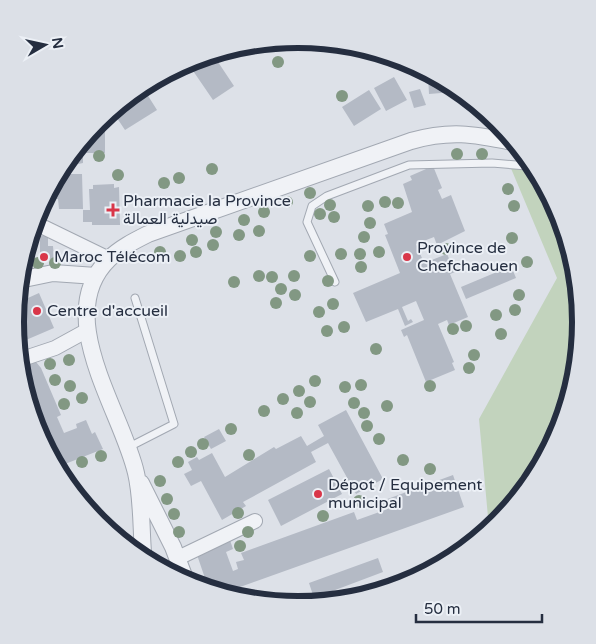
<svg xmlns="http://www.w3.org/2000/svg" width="596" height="644" font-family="'Varela Round',Vazirmatn,sans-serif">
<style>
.green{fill:#c2d3bd}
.building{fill:#b4bac5}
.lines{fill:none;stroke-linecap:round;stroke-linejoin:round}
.service-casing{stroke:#a2a8b2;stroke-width:9}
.minor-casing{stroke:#a2a8b2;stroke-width:16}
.tertiary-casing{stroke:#a2a8b2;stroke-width:18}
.service{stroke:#f0f2f6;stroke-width:7}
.minor{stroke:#f0f2f6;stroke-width:14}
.tertiary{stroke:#f0f2f6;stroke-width:16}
.tree{fill:#829883}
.poi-dot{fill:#d93649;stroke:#ecf0f6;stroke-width:2}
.labels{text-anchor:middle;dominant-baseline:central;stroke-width:4;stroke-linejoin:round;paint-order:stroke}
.poi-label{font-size:16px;fill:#252e40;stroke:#ecf0f6;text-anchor:start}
.rim{fill:none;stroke:#252e40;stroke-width:6}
</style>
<rect width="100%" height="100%" fill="#dde1e8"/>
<path class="green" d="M510,166L530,169L560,214L581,322L559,431L498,522L489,528L479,419L557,278Z"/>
<path class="building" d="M214,56L234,86L213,100L187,62Z
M428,75L453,92L429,94Z
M394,77L407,100L386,111L374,88Z
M420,89L426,105L414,108L409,92Z
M369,90L381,109L354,126L342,107Z
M145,91L157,110L125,130L113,112Z
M105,117V153H83V163L69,166L98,122Z
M433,166L442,188L438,190L442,199L451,195L465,231L437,245L434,237L416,244L424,263L447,254L455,272L450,274L468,317L449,325L447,320L438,324L454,362L452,363L455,370L426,382L407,335L404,337L401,330L424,320L416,301L402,307L408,321L411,319L413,322L405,326L398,309L366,322L353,293L400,273L385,235L388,234L384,224L412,212L403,184L412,180L410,176Z
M63,174H82L83,209H59L58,199H46Z
M114,184V188L119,187L120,225H92V222H83V210H90L89,189H93V185Z
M48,235V246H53L54,259L40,260V236Z
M511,266L516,278L466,299L461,287Z
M39,293L54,328L19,343L15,322L19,302Z
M30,360L31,364L36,362L41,368L61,415L57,417L64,433L77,428L76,424L86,420L92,434L95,432L103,449L60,466L36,430L23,363Z
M346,410L383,479L356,494L328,443L311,452L316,462L243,502L246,506L222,520L201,481L191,486L184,474L192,470L188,462L197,457L199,460L212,453L225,477L274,447L276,449L301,436L307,446L324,436L318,425Z
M219,429L226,441L211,449L204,437Z
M329,469L342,494L281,526L268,500Z
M453,475L464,507L229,591L208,587L195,549L229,537L233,549L226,552L233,571L238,569L236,562L244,560L241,553L354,512L357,520L385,510L382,501Z
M378,558L383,572L314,598L309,583Z"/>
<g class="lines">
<g class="service-casing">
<path id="service" d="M335,282L307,222L312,206L327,196L409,165L492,163L527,166
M129,447L174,424L135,298"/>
</g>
<g class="minor-casing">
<path id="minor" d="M35,223L109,259
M22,359L55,348L86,331
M178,558L255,521"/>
</g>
<g class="tertiary-casing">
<path id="tertiary" d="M24,279L53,273L96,276
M141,483L173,547L186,581
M143,552C141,527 142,498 136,473C122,411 51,315 109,259C120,248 134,241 148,234L411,141C450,130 473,134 512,142"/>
</g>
<use href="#service" class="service"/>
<use href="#minor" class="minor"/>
<use href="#tertiary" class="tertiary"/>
</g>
<g class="tree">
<circle cx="278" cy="62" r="6"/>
<circle cx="342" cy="96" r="6"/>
<circle cx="457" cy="154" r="6"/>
<circle cx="482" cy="154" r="6"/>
<circle cx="99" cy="156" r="6"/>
<circle cx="212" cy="169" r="6"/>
<circle cx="118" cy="175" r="6"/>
<circle cx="179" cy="178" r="6"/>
<circle cx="164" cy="183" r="6"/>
<circle cx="508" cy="189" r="6"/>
<circle cx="310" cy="193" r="6"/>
<circle cx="287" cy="202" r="6"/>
<circle cx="385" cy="202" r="6"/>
<circle cx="398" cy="203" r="6"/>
<circle cx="330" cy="205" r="6"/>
<circle cx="368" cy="206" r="6"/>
<circle cx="514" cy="206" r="6"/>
<circle cx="264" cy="212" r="6"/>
<circle cx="320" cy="214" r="6"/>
<circle cx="334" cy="217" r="6"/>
<circle cx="244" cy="220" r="6"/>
<circle cx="370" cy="223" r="6"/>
<circle cx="259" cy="231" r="6"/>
<circle cx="216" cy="232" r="6"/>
<circle cx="239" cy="235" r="6"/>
<circle cx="364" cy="237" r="6"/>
<circle cx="512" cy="238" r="6"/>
<circle cx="192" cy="240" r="6"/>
<circle cx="213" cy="245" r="6"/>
<circle cx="446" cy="249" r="6"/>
<circle cx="160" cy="252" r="6"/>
<circle cx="196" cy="252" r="6"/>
<circle cx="379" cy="252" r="6"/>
<circle cx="341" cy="254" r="6"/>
<circle cx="360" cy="254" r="6"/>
<circle cx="180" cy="256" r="6"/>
<circle cx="310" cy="256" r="6"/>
<circle cx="527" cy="262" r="6"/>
<circle cx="38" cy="263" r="6"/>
<circle cx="55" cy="263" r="6"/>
<circle cx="361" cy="267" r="6"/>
<circle cx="259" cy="276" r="6"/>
<circle cx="294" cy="276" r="6"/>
<circle cx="272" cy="277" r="6"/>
<circle cx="328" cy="281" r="6"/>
<circle cx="234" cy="282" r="6"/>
<circle cx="281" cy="289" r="6"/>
<circle cx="295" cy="295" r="6"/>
<circle cx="519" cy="295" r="6"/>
<circle cx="276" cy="303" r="6"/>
<circle cx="333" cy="304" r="6"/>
<circle cx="515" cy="310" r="6"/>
<circle cx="319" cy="312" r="6"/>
<circle cx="496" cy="315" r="6"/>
<circle cx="466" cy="326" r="6"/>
<circle cx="344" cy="327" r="6"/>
<circle cx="453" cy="329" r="6"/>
<circle cx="327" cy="331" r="6"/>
<circle cx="501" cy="334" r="6"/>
<circle cx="376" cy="349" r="6"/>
<circle cx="474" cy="355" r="6"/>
<circle cx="69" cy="360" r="6"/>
<circle cx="50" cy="364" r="6"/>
<circle cx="469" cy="368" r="6"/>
<circle cx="55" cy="380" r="6"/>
<circle cx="315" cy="381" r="6"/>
<circle cx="361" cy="385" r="6"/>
<circle cx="70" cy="386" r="6"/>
<circle cx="430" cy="386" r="6"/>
<circle cx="345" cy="387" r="6"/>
<circle cx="299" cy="391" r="6"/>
<circle cx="82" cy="398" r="6"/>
<circle cx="283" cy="399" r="6"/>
<circle cx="310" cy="402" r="6"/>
<circle cx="354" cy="403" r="6"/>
<circle cx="64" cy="404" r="6"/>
<circle cx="387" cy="406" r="6"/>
<circle cx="264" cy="411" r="6"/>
<circle cx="297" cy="413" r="6"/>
<circle cx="364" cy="413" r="6"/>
<circle cx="367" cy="426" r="6"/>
<circle cx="231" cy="429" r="6"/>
<circle cx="379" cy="439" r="6"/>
<circle cx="203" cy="444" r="6"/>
<circle cx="191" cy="452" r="6"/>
<circle cx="249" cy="455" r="6"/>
<circle cx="101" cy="456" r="6"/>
<circle cx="403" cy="460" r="6"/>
<circle cx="82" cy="462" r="6"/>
<circle cx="178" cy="462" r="6"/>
<circle cx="430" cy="469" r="6"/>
<circle cx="160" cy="481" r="6"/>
<circle cx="167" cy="499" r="6"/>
<circle cx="359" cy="501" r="6"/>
<circle cx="238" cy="513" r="6"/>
<circle cx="174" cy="514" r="6"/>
<circle cx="323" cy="516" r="6"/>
<circle cx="179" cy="532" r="6"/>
<circle cx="248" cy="532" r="6"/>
<circle cx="240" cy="546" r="6"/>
</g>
<g class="poi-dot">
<path d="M110.5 202.5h5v5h5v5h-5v5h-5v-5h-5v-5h5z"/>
<circle cx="44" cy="257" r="5"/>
<circle cx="407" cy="257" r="5"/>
<circle cx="37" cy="311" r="5"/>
<circle cx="318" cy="494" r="5"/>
</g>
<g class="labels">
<g class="poi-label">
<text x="123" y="201">Pharmacie la Province<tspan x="123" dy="18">صيدلية العمالة</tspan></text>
<text x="417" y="248">Province de<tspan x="417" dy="18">Chefchaouen</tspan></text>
<text x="54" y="257">Maroc Télécom</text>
<text x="47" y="311">Centre d'accueil</text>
<text x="328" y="485">Dépot / Equipement<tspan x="328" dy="18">municipal</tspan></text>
</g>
</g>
<path d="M0 0H596V644H0ZM24 322a274 274 0 1 1 548 0a274 274 0 1 1-548 0Z" fill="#dce0e7" fill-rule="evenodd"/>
<path class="rim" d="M24 322a274 274 0 1 1 548 0a274 274 0 1 1-548 0Z"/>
<g transform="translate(45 45) rotate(81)" stroke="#ecf0f6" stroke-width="4" paint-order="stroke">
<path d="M0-4L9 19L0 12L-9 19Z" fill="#252e40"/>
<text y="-8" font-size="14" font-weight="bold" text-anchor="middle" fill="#252e40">N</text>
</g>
<path d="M416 614v8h126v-8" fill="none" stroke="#252e40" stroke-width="2.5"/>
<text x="424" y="614" font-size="15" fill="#252e40" stroke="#ecf0f6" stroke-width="4" paint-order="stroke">50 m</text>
</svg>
